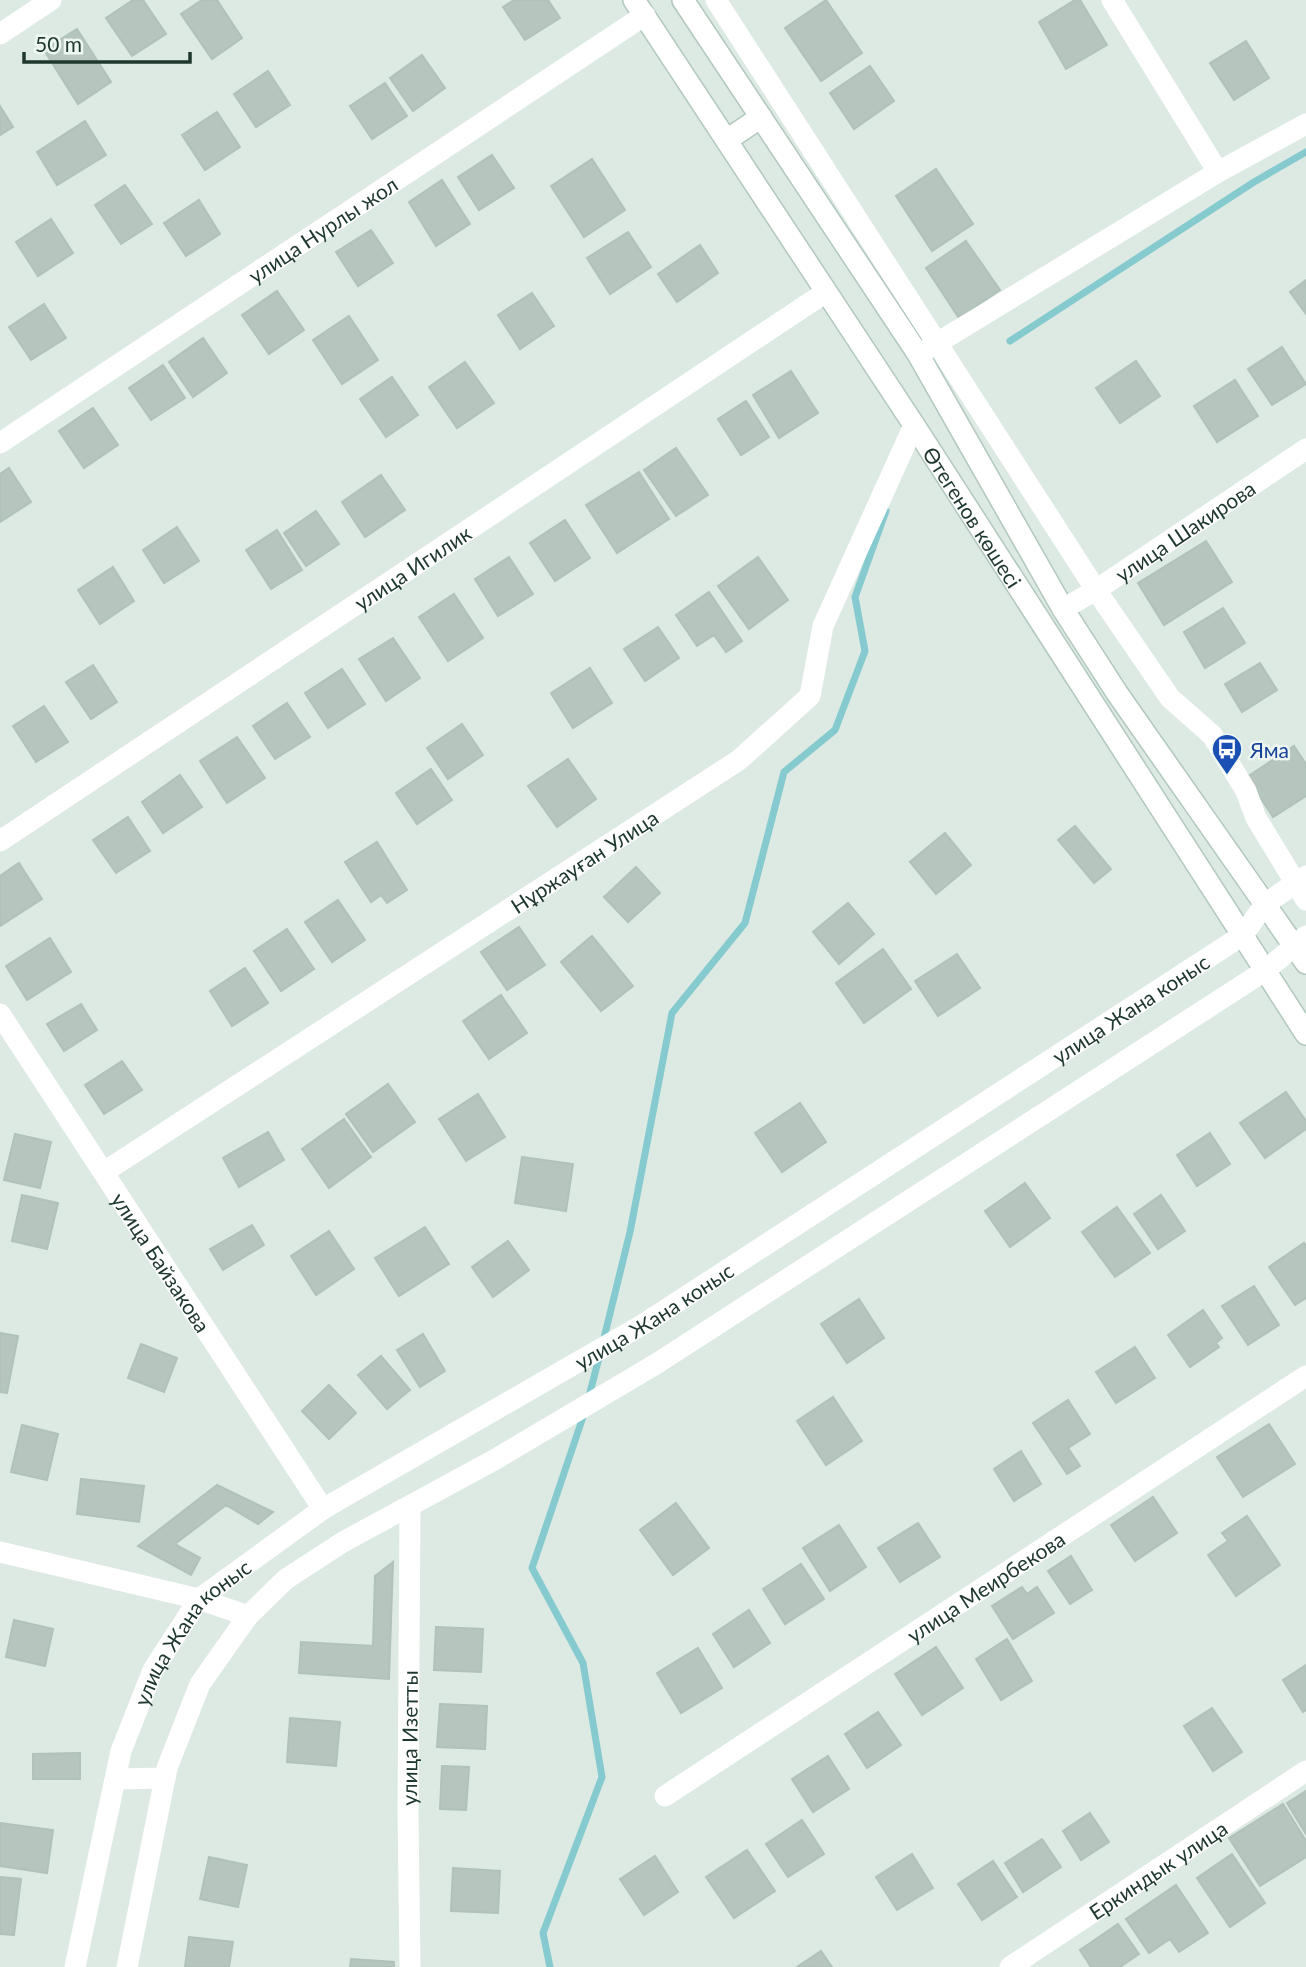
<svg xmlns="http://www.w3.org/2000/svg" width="1306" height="1967" font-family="Lato,sans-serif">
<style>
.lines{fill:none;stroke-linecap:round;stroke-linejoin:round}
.stream{stroke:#85cace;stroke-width:7}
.building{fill:#b6c6be;stroke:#b0c2b9;stroke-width:2}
.secondary-casing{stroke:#b1c8bd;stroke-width:24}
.minor{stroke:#fff;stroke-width:21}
.secondary{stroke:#fff;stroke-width:21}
.labels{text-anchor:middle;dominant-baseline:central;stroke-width:5;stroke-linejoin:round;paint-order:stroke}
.street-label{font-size:21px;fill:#1f382f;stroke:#edf6f1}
.transit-label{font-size:21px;fill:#164399;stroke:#edf6f1;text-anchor:start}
</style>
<rect width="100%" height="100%" fill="#dde9e3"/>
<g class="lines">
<path class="stream" d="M1010,341L1254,182L1306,152
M603,1342L630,1232L672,1013L745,923L784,772L835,730L865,651L855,597L886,511
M588,1400L600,1354
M550,1967L543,1933L602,1777L583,1663L532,1568L585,1411"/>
</g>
<path class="building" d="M133,0H143L166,34L132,56L106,18Z
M202,0H217L242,38L212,59L181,14Z
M514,0H548L560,18L525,40L503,7Z
M826,0L862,53L821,81L785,28Z
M1075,0H1080L1107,45L1066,69L1039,22Z
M77,29L111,82L78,104L44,50Z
M1246,41L1269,78L1234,100L1210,63Z
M422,55L445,88L413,111L390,78Z
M870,66L894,101L854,129L830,93Z
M268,71L290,105L256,127L234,94Z
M385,83L407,116L372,139L350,106Z
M0,106L13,127L0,135Z
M217,112L240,147L205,170L182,135Z
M85,121L106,155L57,185L37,152Z
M492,155L514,188L479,210L458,177Z
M592,159L625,210L584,237L551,186Z
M936,169L973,224L932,251L896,196Z
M442,180L470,224L436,246L409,202Z
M125,185L152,224L121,244L95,205Z
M199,200L220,234L186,256L164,223Z
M51,219L73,253L38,276L16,242Z
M371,230L393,263L358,286L336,252Z
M628,232L651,267L610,294L587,258Z
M966,241L1000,290L959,318L926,268Z
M700,245L718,273L677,302L658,274Z
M1306,280V314L1290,292Z
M277,291L304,330L269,354L242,315Z
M532,293L554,326L520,349L498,315Z
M44,304L66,338L31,360L9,327Z
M349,316L378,360L342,384L313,340Z
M203,338L227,373L193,397L169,362Z
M1282,347L1306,384L1272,405L1248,369Z
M1136,361L1160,396L1120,423L1096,388Z
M465,362L494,403L457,428L429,387Z
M163,365L185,398L151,420L129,388Z
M791,371L818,413L779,438L753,395Z
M392,377L418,415L386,437L360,399Z
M1235,380L1258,416L1217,442L1194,406Z
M746,401L769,437L741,455L718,419Z
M93,408L118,445L84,468L59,431Z
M676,448L708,495L676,516L644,470Z
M9,468L31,502L0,522V474Z
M639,472L669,519L617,553L586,505Z
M381,475L405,510L365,537L342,502Z
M316,511L339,544L306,566L284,533Z
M565,520L590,558L555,581L530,543Z
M177,527L199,561L164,583L143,550Z
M277,530L302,570L271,589L246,550Z
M1206,541L1232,582L1164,625L1138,583Z
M509,557L533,594L498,616L475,579Z
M758,557L788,600L749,629L718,586Z
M113,567L134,601L100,624L78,590Z
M709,592L742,641L726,652L714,635L697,646L676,615Z
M454,594L483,638L448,661L419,617Z
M1223,608L1245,643L1205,668L1184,632Z
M658,627L679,658L645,681L624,649Z
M393,638L420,678L386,701L359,659Z
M1260,663L1277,690L1242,712L1225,684Z
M93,665L117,702L91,719L66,682Z
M590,668L612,703L573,728L551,693Z
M342,669L365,704L328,728L305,693Z
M287,703L310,737L275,759L253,726Z
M44,706L68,742L36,762L13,726Z
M462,724L483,755L448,779L427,748Z
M237,737L265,778L227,803L200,761Z
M1294,746L1306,764V796L1273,817L1247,777Z
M568,759L596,799L557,827L528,786Z
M431,769L452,800L417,824L396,793Z
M180,775L202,807L163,833L142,802Z
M128,817L150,851L116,873L93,840Z
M1075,826L1111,869L1094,883L1058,840Z
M945,833L971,865L936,894L910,862Z
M377,842L407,890L387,903L381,895L371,902L345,862Z
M19,863L42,899L0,926V876Z
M636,867L660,893L628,922L604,897Z
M338,900L365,940L332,962L305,922Z
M848,903L874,934L839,964L813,932Z
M519,927L545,965L507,990L481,952Z
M287,929L314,969L281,991L254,951Z
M592,936L633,986L601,1011L561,962Z
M50,938L71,972L27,1000L6,966Z
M883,949L911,989L864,1023L836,983Z
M957,954L980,988L938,1016L915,981Z
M245,968L268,1003L232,1026L210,991Z
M501,995L527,1033L489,1059L463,1021Z
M81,1004L97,1030L64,1051L47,1024Z
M122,1061L142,1090L104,1114L85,1085Z
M388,1084L415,1122L373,1152L346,1114Z
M1286,1092L1306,1121V1129L1265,1158L1240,1123Z
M478,1094L505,1137L466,1161L439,1119Z
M800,1103L826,1142L782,1172L755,1133Z
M344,1119L371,1157L329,1188L302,1149Z
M268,1132L284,1160L239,1187L223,1158Z
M1210,1133L1230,1164L1197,1186L1177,1155Z
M15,1134L51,1142L40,1188L4,1180Z
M522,1157L573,1164L566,1211L515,1203Z
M1025,1183L1050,1218L1010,1247L985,1211Z
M22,1195L58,1203L47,1249L12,1241Z
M1161,1195L1185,1231L1158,1249L1134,1214Z
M1117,1207L1150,1253L1115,1277L1082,1232Z
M252,1225L264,1245L223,1270L210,1249Z
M425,1227L449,1264L399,1296L375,1258Z
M329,1231L354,1269L316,1295L291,1256Z
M508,1241L529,1270L493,1297L472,1267Z
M1304,1243L1306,1246V1298L1295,1305L1269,1267Z
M1254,1286L1279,1325L1248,1345L1222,1306Z
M859,1299L884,1338L847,1363L821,1324Z
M1203,1310L1222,1338L1216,1343L1219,1347L1190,1367L1168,1335Z
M0,1333L18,1336L7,1393L0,1392Z
M423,1334L445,1371L420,1387L397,1350Z
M141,1344L177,1358L164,1392L128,1378Z
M1135,1347L1155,1378L1116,1403L1096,1372Z
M381,1356L410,1390L387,1409L358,1375Z
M329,1385L356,1413L329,1439L302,1411Z
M833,1397L862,1441L826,1465L797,1421Z
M1068,1400L1090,1434L1068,1448L1080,1466L1067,1474L1033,1423Z
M1269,1424L1295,1464L1243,1497L1217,1457Z
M22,1425L58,1434L47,1480L11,1472Z
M1021,1451L1041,1484L1014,1501L994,1469Z
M81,1479L144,1486L139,1522L77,1514Z
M217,1485L273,1512L258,1524L226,1505L175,1544L200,1558L191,1575L138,1546Z
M1153,1497L1177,1533L1135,1561L1111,1525Z
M676,1503L709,1548L673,1575L640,1530Z
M1247,1516L1280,1565L1236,1596L1208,1555L1228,1541L1222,1533Z
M918,1523L940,1557L900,1582L878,1548Z
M839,1525L866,1567L830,1591L803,1548Z
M1071,1556L1092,1590L1070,1604L1048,1571Z
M393,1562L389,1679L299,1673L301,1642L373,1646L375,1576Z
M801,1564L824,1599L785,1624L763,1589Z
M1022,1587L1027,1594L1037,1587L1054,1613L1013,1639L992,1606Z
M749,1610L770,1643L734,1667L713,1634Z
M14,1620L53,1629L45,1666L6,1657Z
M436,1627L483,1629L481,1672L434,1670Z
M1007,1639L1032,1681L1001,1700L976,1659Z
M936,1647L963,1688L922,1715L895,1674Z
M698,1648L722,1688L681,1713L657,1673Z
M1306,1665V1710L1303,1712L1283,1680Z
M440,1704L487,1706L485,1749L437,1747Z
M1212,1708L1242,1752L1213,1771L1184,1726Z
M878,1712L901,1745L867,1768L845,1734Z
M290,1718L340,1722L336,1766L287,1762Z
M80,1753V1779H33V1754Z
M828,1756L849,1789L813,1812L792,1779Z
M442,1766L469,1767L466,1810L440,1809Z
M1306,1791V1834L1287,1803Z
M1283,1804L1306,1841V1857L1260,1886L1229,1838Z
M1090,1813L1109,1842L1081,1860L1063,1831Z
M802,1820L824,1854L788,1877L766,1844Z
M0,1823L53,1830L47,1873L0,1866Z
M1042,1839L1061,1867L1023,1892L1005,1863Z
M747,1850L775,1891L734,1918L706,1877Z
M912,1854L933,1888L897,1910L876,1877Z
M1232,1854L1265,1903L1230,1927L1197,1878Z
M655,1856L678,1892L644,1915L620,1879Z
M209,1857L247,1865L238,1907L200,1899Z
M993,1861L1017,1897L982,1920L958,1884Z
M453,1868L500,1871L498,1913L451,1911Z
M0,1877L21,1879L14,1935L0,1934Z
M1176,1885L1208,1933L1179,1952L1170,1939L1149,1953L1126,1919Z
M1118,1924L1139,1954L1120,1967H1091L1080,1950Z
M189,1937L233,1942L229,1967H185Z
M821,1951L832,1967H797Z
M351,1959L394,1962V1967H350Z"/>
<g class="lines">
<g class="secondary-casing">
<g id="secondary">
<path id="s10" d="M634,0L914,425L1306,1034"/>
<path d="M683,0L918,354L1063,609L1117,693L1306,963"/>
<path d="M727,140L761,117"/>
</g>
</g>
<g class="minor">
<path d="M716,0L1096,590L1170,698L1212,735L1246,791L1256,818L1306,900"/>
<path d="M1112,0L1218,172"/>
<path d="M0,34L51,0"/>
<path d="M929,348L1218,172L1306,124"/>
<path id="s1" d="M0,443L645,15"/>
<path id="s2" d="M1063,609L1096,590L1306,449"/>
<path id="s3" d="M0,841L826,292"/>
<path id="s4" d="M0,1014L323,1509"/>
<path id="s5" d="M104,1172L739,760L810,696L823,626L914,425"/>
<path d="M0,1552L199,1599L248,1616"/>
<path d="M115,1779L165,1778"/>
<path id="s6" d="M665,1796L1306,1376"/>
<path id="s7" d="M75,1967L121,1751L153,1670L199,1599L323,1509L642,1325L1243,935L1265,904L1306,876"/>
<path d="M127,1967L167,1768L200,1684L248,1616L286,1579L343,1542L494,1460L656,1364L1266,970L1306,936"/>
<path id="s8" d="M410,1967L408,1812L410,1507"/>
<path id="s9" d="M1010,1967L1306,1771"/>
</g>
<use href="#secondary" class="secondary"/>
</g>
<defs>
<g id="bus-pin" transform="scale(1.575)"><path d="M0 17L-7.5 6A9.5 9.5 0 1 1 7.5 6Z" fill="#1a4fb4" stroke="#edf6f1"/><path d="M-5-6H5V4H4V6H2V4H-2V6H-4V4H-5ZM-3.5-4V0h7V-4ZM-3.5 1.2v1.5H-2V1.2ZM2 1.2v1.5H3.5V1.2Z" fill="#fff"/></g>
</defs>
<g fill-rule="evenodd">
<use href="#bus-pin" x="1227" y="749"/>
</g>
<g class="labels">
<g class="street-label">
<text stroke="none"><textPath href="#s1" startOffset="387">улица Нурлы жол</textPath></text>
<text stroke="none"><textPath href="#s10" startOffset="618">Өтегенов көшесі</textPath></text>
<text stroke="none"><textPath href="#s2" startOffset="145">улица Шакирова</textPath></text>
<text stroke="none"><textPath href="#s3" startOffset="495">улица Игилик</textPath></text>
<text stroke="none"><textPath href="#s5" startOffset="572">Нұржауған Улица</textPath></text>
<text stroke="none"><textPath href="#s7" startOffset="1496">улица Жана коныс</textPath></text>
<text stroke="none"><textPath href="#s4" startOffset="296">улица Байзакова</textPath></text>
<text stroke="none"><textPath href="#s7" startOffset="929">улица Жана коныс</textPath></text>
<text stroke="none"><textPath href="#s6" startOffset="383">улица Меирбекова</textPath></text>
<text stroke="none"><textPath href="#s7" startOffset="362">улица Жана коныс</textPath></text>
<text stroke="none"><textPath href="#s8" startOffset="229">улица Изетты</textPath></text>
<text stroke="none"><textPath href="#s9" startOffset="177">Еркиндык улица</textPath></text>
</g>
<g class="transit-label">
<text x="1250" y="749">Яма</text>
</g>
</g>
<path d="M24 52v10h166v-10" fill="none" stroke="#1f382f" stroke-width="3.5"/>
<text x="35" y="52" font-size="21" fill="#1f382f" stroke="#edf6f1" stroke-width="5" paint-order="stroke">50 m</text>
</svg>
